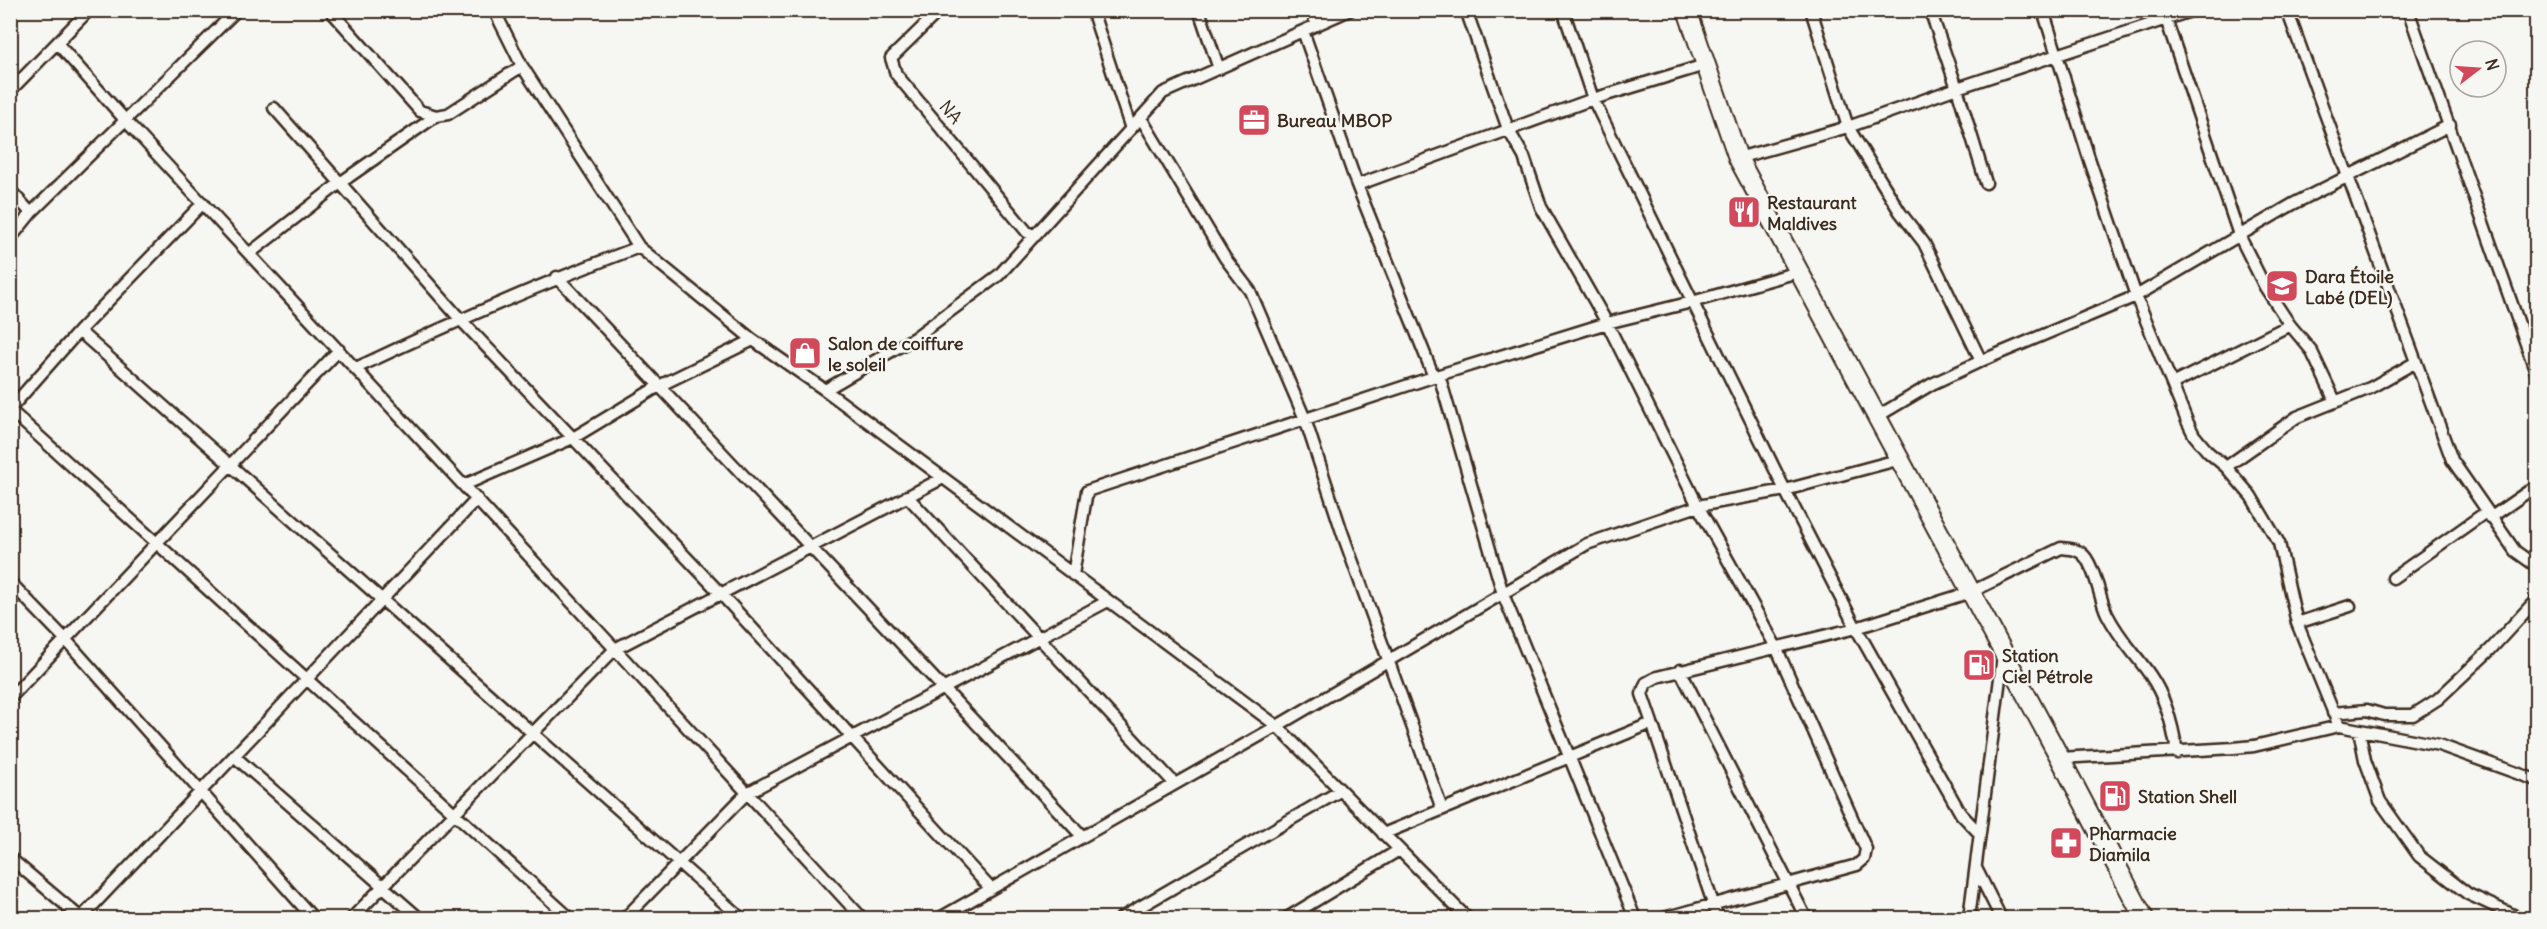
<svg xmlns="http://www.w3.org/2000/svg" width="2547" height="929" font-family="Delius,sans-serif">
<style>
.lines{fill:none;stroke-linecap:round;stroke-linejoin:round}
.minor-casing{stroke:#3b2a1e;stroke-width:15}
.trunk-casing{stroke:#3b2a1e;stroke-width:22}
.minor{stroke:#f6f6f2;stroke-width:10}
.trunk{stroke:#f6f6f2;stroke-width:18}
.labels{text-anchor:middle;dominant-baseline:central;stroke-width:5;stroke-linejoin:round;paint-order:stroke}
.street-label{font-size:18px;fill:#3b2a1e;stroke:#f6f6f2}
.poi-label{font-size:18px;font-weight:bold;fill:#3b2a1e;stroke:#f6f6f2;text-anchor:start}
</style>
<rect width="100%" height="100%" fill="#f6f6f2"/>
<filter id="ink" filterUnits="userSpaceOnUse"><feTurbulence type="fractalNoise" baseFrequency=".0167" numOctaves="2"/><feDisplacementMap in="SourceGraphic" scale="12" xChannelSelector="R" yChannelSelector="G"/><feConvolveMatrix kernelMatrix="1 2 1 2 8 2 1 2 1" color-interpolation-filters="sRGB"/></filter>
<g filter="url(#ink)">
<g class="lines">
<g class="minor-casing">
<path id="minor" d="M330,10L420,111L436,116L448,114L522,66
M494,10L522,66L639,247L753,340L825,390L1277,726L1467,918
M940,10L891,58L896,74L1027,232L1035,236
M1092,10L1131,129
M1199,10L1219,69
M1311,10L1317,25
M1466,10L1508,129L1524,157L1541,207L1607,323L1698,506L1776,647L1866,849L1864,859L1857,865L1664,918
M1563,10L1593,99L1785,490L1856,628L1961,814L1980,834
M1811,10L1848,127L1900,212L1924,243L1981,361
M1930,10L1957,88L1986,183
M2043,10L2088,155L2136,296L2187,421L2194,435L2208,452L2226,467L2251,496L2279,543L2297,623L2339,726
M2163,10L2239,235L2265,287L2290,325L2311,350L2335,401
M2287,10L2452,460L2515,551L2536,566
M2408,10L2536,372
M1303,31L1357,185L1434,377
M57,43L126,121L615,649L862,918
M10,91L89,10
M274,108L460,319L721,594L991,889
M1141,118L1225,258L1250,291L1305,419L1342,532L1442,809
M1738,158L1848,127L1957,88L2194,10
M1357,185L1593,99L1705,65
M10,190L31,213
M10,239L31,213L237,10
M250,253L340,183L436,116
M557,277L1082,836
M79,331L741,918
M356,368C449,324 542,283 639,247
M1439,375L1503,594L1635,918
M2172,384L2290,325
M825,390L914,338L999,275L1163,93L1350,10
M10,409L79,331L203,203
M10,410L570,918
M1878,416L1932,384L1981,361L2136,296L2293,204L2450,125
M2226,467L2297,417L2370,388L2416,362
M464,485L573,438L659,386L753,340
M907,496L1175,784
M2490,518L2536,486
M1073,575L1087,491L1439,375L1607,323L1692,302L1798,272
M2393,578L2486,512
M10,582L66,640L313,918
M2297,623L2350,606
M1680,670L1806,918
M10,698L339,350
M2333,713L2367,710L2384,715H2413L2438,699L2490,650L2536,600
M1652,723L1718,918
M2359,730L2365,760L2380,801L2419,856L2468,894L2520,918
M234,756L419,918
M2060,758L2234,748L2254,746L2339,726L2439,745L2536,780
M1383,834L1652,723L1642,694L1646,683L1657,677L1856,628L1971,592L2061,548C2071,549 2080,549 2086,558C2097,574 2099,597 2107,614C2120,640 2135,653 2150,675C2166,698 2173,726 2177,753
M10,858L81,918
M1976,868L2001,918
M1299,911L1310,918
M81,918L477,499
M352,918L615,649L943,478
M625,918L747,793L1108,601
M940,918L1277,726L1587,544L1698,506L1785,490L1901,459
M1121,918L1340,791
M1287,918L1399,850
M1969,918L2003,655"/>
</g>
<g class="trunk-casing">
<path id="trunk" d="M1687,10L1738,158L2060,758L2144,918"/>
</g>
<use href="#minor" class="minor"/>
<use href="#trunk" class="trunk"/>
</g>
</g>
<defs>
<g id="office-square" transform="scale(1.725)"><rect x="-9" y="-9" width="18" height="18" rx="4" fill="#d1495b" stroke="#f6f6f2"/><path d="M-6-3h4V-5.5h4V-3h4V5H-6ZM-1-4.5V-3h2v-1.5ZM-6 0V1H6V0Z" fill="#fff"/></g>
<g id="restaurant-square" transform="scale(1.725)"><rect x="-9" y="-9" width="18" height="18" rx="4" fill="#d1495b" stroke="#f6f6f2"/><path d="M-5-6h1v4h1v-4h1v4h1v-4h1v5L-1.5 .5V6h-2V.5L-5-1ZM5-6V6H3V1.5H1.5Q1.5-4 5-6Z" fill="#fff"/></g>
<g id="school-square" transform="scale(1.725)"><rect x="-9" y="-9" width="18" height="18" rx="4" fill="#d1495b" stroke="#f6f6f2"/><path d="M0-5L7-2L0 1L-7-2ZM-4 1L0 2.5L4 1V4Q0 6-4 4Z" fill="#fff"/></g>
<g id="shop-square" transform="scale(1.725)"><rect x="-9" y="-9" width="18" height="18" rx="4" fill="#d1495b" stroke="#f6f6f2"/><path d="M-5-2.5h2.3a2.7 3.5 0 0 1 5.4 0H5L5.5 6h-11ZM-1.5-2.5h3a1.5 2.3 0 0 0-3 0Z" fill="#fff"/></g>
<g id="fuel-square" transform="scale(1.725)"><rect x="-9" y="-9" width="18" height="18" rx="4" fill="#d1495b" stroke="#f6f6f2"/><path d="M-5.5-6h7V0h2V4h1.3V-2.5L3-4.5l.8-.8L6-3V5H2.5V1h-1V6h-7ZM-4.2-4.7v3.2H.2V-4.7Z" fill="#fff"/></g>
<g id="pharmacy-square" transform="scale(1.725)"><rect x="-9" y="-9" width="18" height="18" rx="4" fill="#d1495b" stroke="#f6f6f2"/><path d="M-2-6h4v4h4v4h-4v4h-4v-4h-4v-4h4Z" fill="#fff"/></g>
</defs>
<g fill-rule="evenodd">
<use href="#office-square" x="1254" y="120"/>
<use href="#restaurant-square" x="1744" y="212"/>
<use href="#school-square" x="2282" y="286"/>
<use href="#shop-square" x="805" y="353"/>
<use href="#fuel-square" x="1979" y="665"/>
<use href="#fuel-square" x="2115" y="796"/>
<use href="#pharmacy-square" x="2066" y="843"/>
</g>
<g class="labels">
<g class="street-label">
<text transform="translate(951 112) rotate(50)">NA</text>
</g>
<g class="poi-label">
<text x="1277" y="120">Bureau MBOP</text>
<text x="1767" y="202">Restaurant<tspan x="1767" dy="21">Maldives</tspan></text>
<text x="2305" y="276">Dara Étoile<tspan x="2305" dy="21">Labé (DEL)</tspan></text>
<text x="828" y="343">Salon de coiffure<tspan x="828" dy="21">le soleil</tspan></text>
<text x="2002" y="655">Station<tspan x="2002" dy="21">Ciel Pétrole</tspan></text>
<text x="2138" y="796">Station Shell</text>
<text x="2089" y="833">Pharmacie<tspan x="2089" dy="21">Diamila</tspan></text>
</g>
</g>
<rect width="2547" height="929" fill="none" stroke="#f6f6f2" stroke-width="36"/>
<rect x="18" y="18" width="2511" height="893" fill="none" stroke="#3b2a1e" stroke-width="2" filter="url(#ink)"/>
<g transform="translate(2478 69) rotate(73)"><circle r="28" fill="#f6f6f2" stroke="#aba49d" stroke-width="1.5"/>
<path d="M0-4.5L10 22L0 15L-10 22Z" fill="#d1495b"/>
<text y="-9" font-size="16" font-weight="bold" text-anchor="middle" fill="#3b2a1e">N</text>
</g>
</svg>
